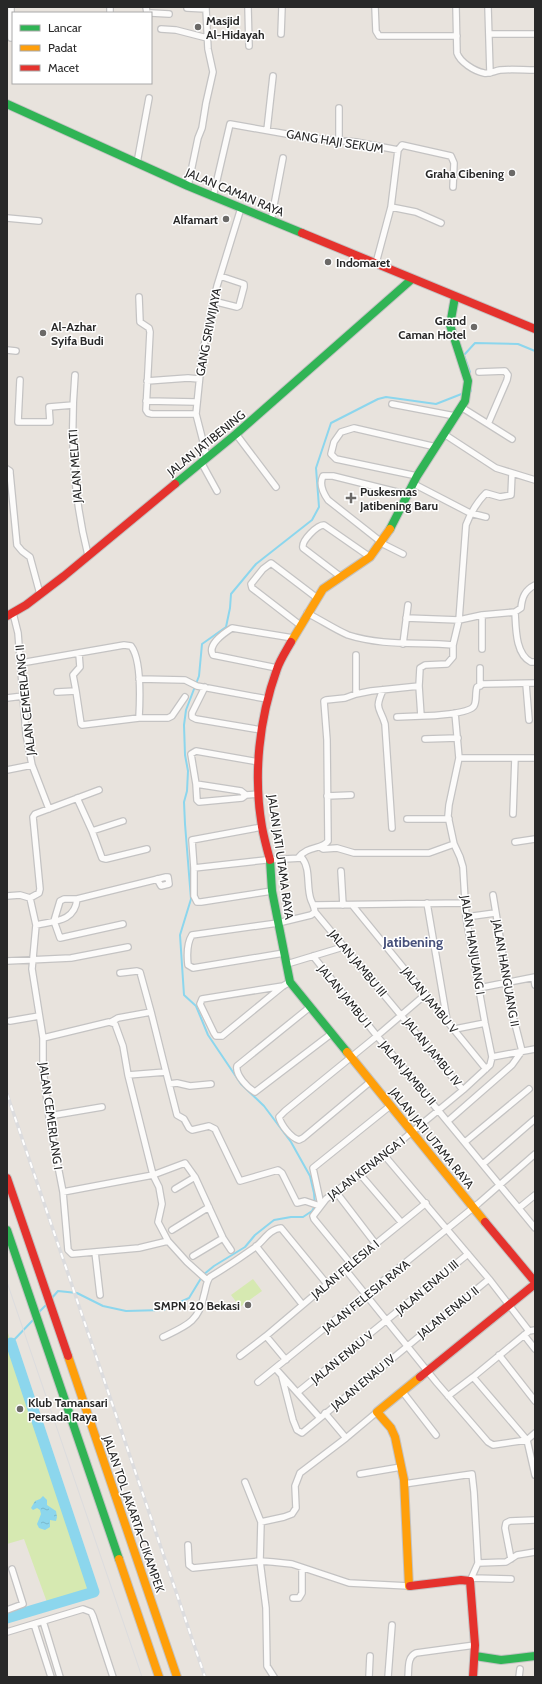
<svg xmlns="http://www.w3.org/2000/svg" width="542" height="1684" font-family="Cabin,sans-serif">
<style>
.pitch{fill:#d6e9b1}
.water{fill:url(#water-ripples)}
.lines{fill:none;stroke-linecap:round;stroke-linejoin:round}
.stream{stroke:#8cd6ed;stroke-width:2}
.river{stroke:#8cd6ed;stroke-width:11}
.street-casing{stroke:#c4c3c3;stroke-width:8}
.fast-casing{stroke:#c4c3c3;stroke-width:10}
.slow-casing{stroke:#c4c3c3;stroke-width:10}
.jam-casing{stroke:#c4c3c3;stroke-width:10}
.street{stroke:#fcfbfa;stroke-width:5.5}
.fast{stroke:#30b455;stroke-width:8}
.slow{stroke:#ff9f0a;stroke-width:8}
.jam{stroke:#e5322d;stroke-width:8}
.tram{stroke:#dcdcde;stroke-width:1}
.rail-casing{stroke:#dcdcde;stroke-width:3.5}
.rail{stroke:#fff;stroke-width:2;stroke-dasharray:6;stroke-linecap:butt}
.poi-dot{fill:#6b6967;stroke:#fff;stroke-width:1.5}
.labels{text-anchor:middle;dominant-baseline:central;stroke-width:3;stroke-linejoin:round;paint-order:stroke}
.poi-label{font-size:12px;font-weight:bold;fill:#282828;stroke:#fff;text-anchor:start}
.street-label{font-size:12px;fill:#282828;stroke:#fff}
.quarter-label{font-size:14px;font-weight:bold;fill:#47517b;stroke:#fff}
</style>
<defs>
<pattern id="water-ripples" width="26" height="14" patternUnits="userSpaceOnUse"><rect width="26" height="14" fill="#8cd6ed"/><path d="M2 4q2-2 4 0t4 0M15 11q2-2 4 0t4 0" fill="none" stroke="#79b8cb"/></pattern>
</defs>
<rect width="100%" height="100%" fill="#e8e3dd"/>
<path class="pitch" d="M253,1279L262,1291L240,1307L231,1295Z
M7,1330L94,1592L48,1605L24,1539L7,1544Z"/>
<path class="water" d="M43,1496L47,1500V1505L56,1511L57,1517L56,1521L50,1520V1527L45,1530L39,1528L37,1524L41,1514L40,1510L37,1508L33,1510L31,1508L35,1501L40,1499Z"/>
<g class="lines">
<path class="stream" d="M470,372L464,355L475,343L518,344L535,351
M468,392L471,391V384
M51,1299L58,1291L77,1293L103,1306L126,1311L163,1310L189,1298L203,1275L214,1266L245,1247L255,1235L274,1220L291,1217H303L312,1211L315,1206L314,1193L310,1176L291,1142L264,1106L241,1084L208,1035L196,1006L184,995L180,935L191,899L185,824L184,802L187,791L188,771L185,755L184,725L186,710L199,676L202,644L226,627L230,608L231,594L256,564L312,520L319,507L316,468L331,423L378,399L386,397L436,404L464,393
M39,1312L47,1304
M11,1343L34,1319"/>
<path class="river" d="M7,1618L94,1592L11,1343"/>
<g class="street-casing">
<path id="street" d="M110,7V13
M146,7L147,13
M248,7L249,46
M375,7L376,31L379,36H457
M456,7L457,53C460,62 474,71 484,73C490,74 494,71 500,70C511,69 523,70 535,70
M488,7L490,73
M187,8L206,9V7
M151,13L169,14
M161,29L176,30L207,38
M281,34L282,7
M489,34H535
M11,38V7
M267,130L273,76
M339,141V108
M398,150L402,145L451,156L454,163L453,187
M137,163L149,98
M188,186L198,138L202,128L206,103L213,72L208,49L206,9
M213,197L230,124L309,138L356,142L398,150
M391,207L416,212L441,223
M7,218L39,221
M271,221L283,158
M376,263L391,207L398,150
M139,297L140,322L149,328L150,332L146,410L148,413L152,414H196
M213,301L237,307L239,306L244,287V284L220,276
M7,350L16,351
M479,372L505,371L508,375L507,380L488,424
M75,375C70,435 73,496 88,555
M20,380L18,422H50L49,407L73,405
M147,381L188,378L199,379
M146,401L196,402
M392,404L455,416
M461,407L512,439
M236,434L276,487
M444,434L496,468L535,480
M207,457L196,414L202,355L217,286L241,208
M201,462L217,491
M7,469L10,471V473L17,545L22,551L30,557L40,594
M512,473L511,495L500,497L486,493C476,503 471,512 466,525L459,620L453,645V657L447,664L425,665L420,668L419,686L421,716C431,716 469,714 474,706C477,701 475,693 477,687L483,684L535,683
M417,476L336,459L331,454L334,442L341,432L354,428L436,447
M414,484L470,513L486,517
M403,554L385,545L328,500C323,493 319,484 323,476H333L409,495
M341,577L303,548C301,541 317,525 324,525L370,557
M515,612C516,627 515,654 531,662H535
M13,613L18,633L26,734L32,765L49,809
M307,613C321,620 334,629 348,635C382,646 418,642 453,645
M482,615V649
M406,618L459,620L482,615L515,612L521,608C522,597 525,590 535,585
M300,625L252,588L251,584L263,569L271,563L317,598
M403,644L408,605
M356,655V694
M21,663L124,645L131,646C142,660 140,700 139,718L82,725L81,724L76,691
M277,668L213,655C207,645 224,633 232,628L293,638
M139,679L185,680L197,686L267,699
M526,684L529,720
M480,686V668
M205,687L192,713V717L196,719L261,730
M383,690C374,710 380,707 385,724L392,828
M57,692L76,691L73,675L80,667L79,654
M7,698L23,696
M397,717L421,716
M139,718H168L172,716L185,697
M425,739L458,738
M459,758H535
M7,770L32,765
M196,784L241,791L246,795L259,794
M246,795L242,798L199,802L197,800L196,784L191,754L196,751L259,762
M327,796L351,795
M77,798L92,831L102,858L106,859L147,849
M513,814L515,758
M407,819H449
M262,827L192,840L194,868V896L197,902H201L272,891
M92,831L123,821
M515,842L535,839
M320,847L323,849L337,848L354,853H429L454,844
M298,858C308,845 322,850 328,841L327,740L324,701L326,700L345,698L356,694L371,691L419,686
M194,868L266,860L302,858C311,869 306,887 311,900C313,905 314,906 315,912
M341,871L343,905
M7,896L20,895L30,898
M30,898L36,925L32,969L43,1038V1069L50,1125L63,1192L68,1250L72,1254L139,1248L168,1241L187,1262L207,1280
M30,898L39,893L40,889L33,817L35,814L99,790
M77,899H64L60,901L54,921L60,938L123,924
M427,903L447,1020
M314,905L465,903
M353,906L486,1069
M315,912L463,1090
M466,917L495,913
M36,925C54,921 75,922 77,899L166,877H168L169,884L161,886L157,879
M284,953L193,968L188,965C187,956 187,943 192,935L278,923L311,915L315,912
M313,956L377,1036L535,1228
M7,961L71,958L128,947
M287,964L343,947
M120,973L137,971L140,972L151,1012L166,1072
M534,978L535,985
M283,986L202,999L200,1004L214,1033L216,1036H222L283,986L290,982
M479,988L535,977
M310,1007L237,1066C235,1075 248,1088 255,1092L331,1034
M10,1021L39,1016
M111,1022L118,1018L151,1012
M455,1029L485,1023
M43,1038L109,1022L115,1024L123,1046L128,1075L153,1175L159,1187L162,1204L158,1222L168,1241
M492,1057L535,1049
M128,1075L166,1072L177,1115L184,1119L189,1128L192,1130L209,1126L215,1129L240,1181L278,1170L282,1173L297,1203L305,1201L320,1206
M370,1082L303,1138L299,1140C291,1138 281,1125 279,1117L285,1111L377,1036L426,994
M169,1084L177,1083L190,1086L211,1084
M49,1116L102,1107
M448,1121L512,1065L522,1051L513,1016L493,895
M465,1142L529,1089
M384,1155L489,1279L529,1331
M483,1164L535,1119
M359,1173L401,1222
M175,1189L195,1177
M63,1192L153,1175L185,1163L195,1177L223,1238L231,1250
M336,1192L375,1243
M321,1205L313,1168L390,1106
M519,1208L535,1195
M172,1230L209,1207
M256,1246L302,1304
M95,1252L100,1295
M193,1256L223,1238
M351,1264L314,1219L313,1216L326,1199L384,1155L463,1090L490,1065L492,1057L485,1023L466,917L463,867L460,857L454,844L448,816L449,805L459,758L455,713
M345,1269L437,1383L488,1442L493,1445L527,1440L535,1433
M529,1331L535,1330
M524,1335L535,1349
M266,1336L286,1360
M163,1337C186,1326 199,1322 204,1295C206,1289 206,1282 210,1277C225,1268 240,1258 254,1248C263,1242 269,1229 281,1228L327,1284
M499,1355L535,1401
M240,1356L266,1336L351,1264L426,1203
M276,1369L320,1418
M282,1377L293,1420L297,1430L302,1433L489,1279
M473,1377L527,1440L535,1475
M258,1382L479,1203L535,1154
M402,1391L436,1435
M298,1392L468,1254
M448,1396L473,1377L529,1331
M325,1413L346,1438
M360,1474L401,1467
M245,1482L261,1522L260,1561L266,1608L267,1666L274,1677
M404,1484L472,1474L474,1492L478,1563L470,1581
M261,1522L284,1517L292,1514L296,1508L295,1486L300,1473L346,1438L377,1412
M188,1545L189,1565L193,1568L260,1561L273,1562L292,1564L349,1583L409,1586
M511,1559L505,1528L506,1523L510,1521L535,1520
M478,1563L506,1562L517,1555L535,1552
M472,1578L511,1579
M293,1598H299L302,1593V1568
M7,1610L23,1604L12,1569
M43,1621L60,1677
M34,1624L51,1677
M7,1632L83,1609L91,1612L93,1616L113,1677
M369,1677L370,1656
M388,1677L392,1625
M408,1677C409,1668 407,1657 416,1653L475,1645
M519,1677L520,1669"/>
</g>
<g class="fast-casing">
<path id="fast" d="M7,104L188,186L302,233
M175,484L236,434L412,279
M390,529L417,476L465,401L468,381L450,325L455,297
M270,860L272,891L290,982L347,1052
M7,1230L119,1559
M475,1656L501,1660L535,1656"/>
</g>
<g class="slow-casing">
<path id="slow" d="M291,642L323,589L370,557L390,529
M347,1052L485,1222
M68,1356L177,1677
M119,1559L159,1677
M410,1586H409L404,1480L395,1437L391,1428L377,1412L420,1377"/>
</g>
<g class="jam-casing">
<path id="jam" d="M302,233L535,329
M7,616L26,605L64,576L175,484
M270,860C267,849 264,838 262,827C253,775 259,719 277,669C280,660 286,651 291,642
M7,1178L68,1356
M485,1222L535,1282
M420,1377L535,1284
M410,1586L461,1580L470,1581L475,1645L473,1677"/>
</g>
<use href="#street" class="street"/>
<use href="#fast" class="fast"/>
<use href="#slow" class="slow"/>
<use href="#jam" class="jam"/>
<path class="tram" d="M7,1282L142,1677"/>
<g class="rail-casing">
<path id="rail" d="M7,1094L205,1677"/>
</g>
<use href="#rail" class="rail"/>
</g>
<g class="poi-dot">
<circle cx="198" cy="27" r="4"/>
<circle cx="512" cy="173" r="4"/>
<circle cx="226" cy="219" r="4"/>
<circle cx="328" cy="262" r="4"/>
<circle cx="474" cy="327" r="4"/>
<circle cx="43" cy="333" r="4"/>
<path d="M349 492h4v4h4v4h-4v4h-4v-4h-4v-4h4z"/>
<circle cx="248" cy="1305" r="4"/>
<circle cx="20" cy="1409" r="4"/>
</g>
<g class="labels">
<g class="poi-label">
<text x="206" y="20">Masjid<tspan x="206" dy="14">Al-Hidayah</tspan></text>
<text x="504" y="173" text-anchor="end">Graha Cibening</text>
<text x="218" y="219" text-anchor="end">Alfamart</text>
<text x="336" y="262">Indomaret</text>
<text x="466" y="320" text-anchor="end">Grand<tspan x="466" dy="14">Caman Hotel</tspan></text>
<text x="51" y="326">Al-Azhar<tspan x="51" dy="14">Syifa Budi</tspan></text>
<text x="360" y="491">Puskesmas<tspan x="360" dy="14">Jatibening Baru</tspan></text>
<text x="240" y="1305" text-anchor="end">SMPN 20 Bekasi</text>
<text x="28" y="1402">Klub Tamansari<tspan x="28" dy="14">Persada Raya</tspan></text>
</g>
<g class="street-label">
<text transform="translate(335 141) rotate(9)">GANG HAJI SEKUM</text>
<text transform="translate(235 192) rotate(23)">JALAN CAMAN RAYA</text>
<text transform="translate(208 332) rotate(-79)">GANG SRIWIJAYA</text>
<text transform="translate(206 443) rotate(-39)">JALAN JATIBENING</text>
<text transform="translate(75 466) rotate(-94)">JALAN MELATI</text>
<text transform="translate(25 700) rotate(-96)">JALAN CEMERLANG II</text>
<text transform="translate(281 857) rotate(82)">JALAN JATI UTAMA RAYA</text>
<text transform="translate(473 945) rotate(81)">JALAN HANJUANG I</text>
<text transform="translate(358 963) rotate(50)">JALAN JAMBU III</text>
<text transform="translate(506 973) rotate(80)">JALAN HANGUANG II</text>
<text transform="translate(345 996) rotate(51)">JALAN JAMBU I</text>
<text transform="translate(430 1000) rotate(51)">JALAN JAMBU V</text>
<text transform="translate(433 1052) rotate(51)">JALAN JAMBU IV</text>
<text transform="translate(408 1073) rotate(50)">JALAN JAMBU II</text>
<text transform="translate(51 1116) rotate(82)">JALAN CEMERLANG I</text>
<text transform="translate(432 1138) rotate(51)">JALAN JATI UTAMA RAYA</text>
<text transform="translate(366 1168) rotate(-38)">JALAN KENANGA I</text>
<text transform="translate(345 1269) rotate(-40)">JALAN FELESIA I</text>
<text transform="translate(427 1287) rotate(-40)">JALAN ENAU III</text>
<text transform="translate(366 1296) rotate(-39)">JALAN FELESIA RAYA</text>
<text transform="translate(448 1312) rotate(-39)">JALAN ENAU II</text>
<text transform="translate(342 1357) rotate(-39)">JALAN ENAU V</text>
<text transform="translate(363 1382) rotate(-40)">JALAN ENAU IV</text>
<text transform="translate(134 1514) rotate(71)">JALAN TOL JAKARTA–CIKAMPEK</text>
</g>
<g class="quarter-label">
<text x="413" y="942">Jatibening</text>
</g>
</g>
<rect width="542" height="1684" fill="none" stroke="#282828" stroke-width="16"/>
<rect x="12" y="12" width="140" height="72" fill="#ffffff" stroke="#a9a9a9"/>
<rect x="20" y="25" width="20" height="6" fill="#30b455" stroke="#a9a9a9"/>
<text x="48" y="32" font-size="12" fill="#282828">Lancar</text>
<rect x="20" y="45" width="20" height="6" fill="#ff9f0a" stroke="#a9a9a9"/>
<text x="48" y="52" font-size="12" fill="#282828">Padat</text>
<rect x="20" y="65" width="20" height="6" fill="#e5322d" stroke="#a9a9a9"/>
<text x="48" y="72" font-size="12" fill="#282828">Macet</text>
</svg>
